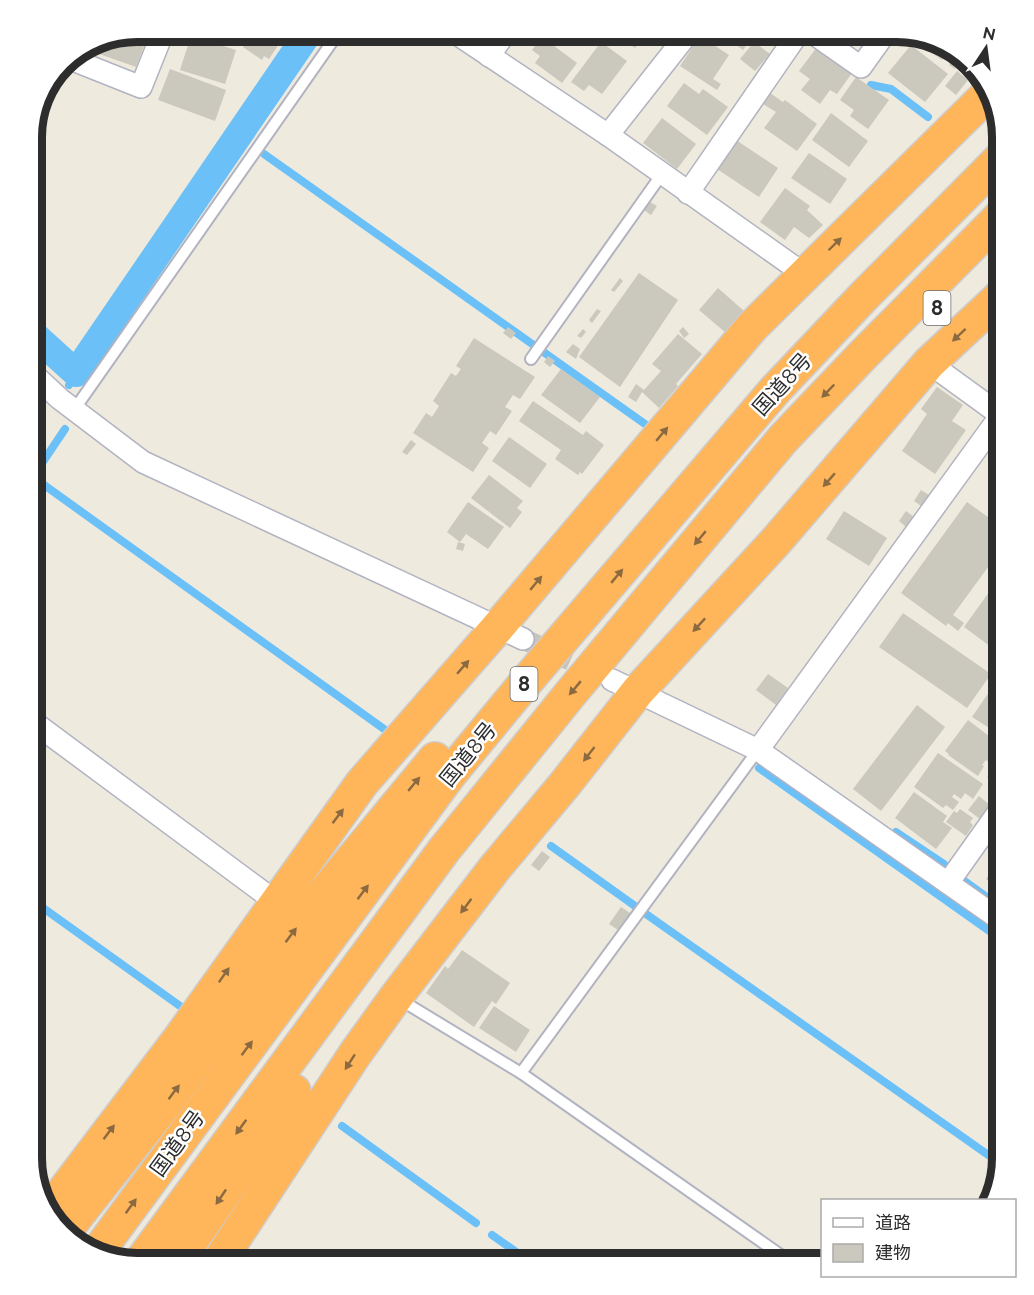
<svg xmlns="http://www.w3.org/2000/svg" width="1034" height="1295" font-family="Raleway,'Noto Sans JP',sans-serif">
  <style>
    .lines { fill: none; stroke-linecap: round; stroke-linejoin: round }
    .stream { stroke: #6bc1f7; stroke-width: 8 }
    .canal { stroke: #6bc1f7; stroke-width: 28 }
    .building { fill: #cbc8bd }
    .street-tunnel { stroke: #c8c4bb; stroke-width: 21; stroke-dasharray: 21 10; stroke-linecap: butt }
    .lane-casing { stroke: #b2b3c1; stroke-width: 14 }
    .street-casing { stroke: #b2b3c1; stroke-width: 24 }
    .highway-casing { stroke: #cdcdcd; stroke-width: 36 }
    .lane { stroke: #fff; stroke-width: 10 }
    .street { stroke: #fff; stroke-width: 21 }
    .highway { stroke: #ffb559; stroke-width: 33 }
    .oneway { fill: #8c6a41 }
    .labels { text-anchor: middle; dominant-baseline: central; stroke-width: 5; stroke-linejoin: round; paint-order: stroke }
    .shield { fill: #fff; stroke: #6c6c6c; stroke-width: 1.5 }
    .shield-label { font-size: 20px; font-weight: bold; fill: #2d2d2d }
    .street-label { font-size: 21px; fill: #2d2d2d; stroke: #fff }
    .rim { fill: none; stroke: #2d2d2d; stroke-width: 8 }
  </style>
  <rect width="100%" height="100%" fill="#efeade"/>
  <g class="lines">
    <g class="stream">
      <path d="M871,85L891,89L928,117"/>
      <path d="M237,136L244,141"/>
      <path d="M264,154L645,424"/>
      <path d="M69,385L76,373"/>
      <path d="M33,477L384,729"/>
      <path d="M32,478L65,429"/>
      <path d="M759,768L1002,940"/>
      <path d="M896,832L944,864"/>
      <path d="M551,846L635,906"/>
      <path d="M963,880L1002,908"/>
      <path d="M32,900L180,1006"/>
      <path d="M646,914L1001,1164"/>
      <path d="M342,1126L476,1223"/>
      <path d="M492,1235L532,1263"/>
    </g>
    <path class="canal" d="M32,333L76,373L309,32"/>
  </g>
  <g class="building">
    <path d="M137,32L149,33L136,67L88,50Z"/>
    <path d="M205,32H226L224,39Z"/>
    <path d="M250,32H287L269,59L264,56L262,60L243,47Z"/>
    <path d="M554,32H585L575,46Z"/>
    <path d="M613,32H656L651,39L645,34L635,48Z"/>
    <path d="M718,32H756L743,50Z"/>
    <path d="M911,34L949,45L952,47L942,60L910,37Z"/>
    <path d="M191,36L236,50L225,84L180,70Z"/>
    <path d="M700,36L729,55L713,79L721,84L717,90L680,66Z"/>
    <path d="M542,37L577,63L562,83L535,63L540,56L532,50Z"/>
    <path d="M601,42L627,61L602,94L589,85L584,91L571,82Z"/>
    <path d="M754,42L770,54L755,71L740,59Z"/>
    <path d="M911,45L948,74L925,102L888,73Z"/>
    <path d="M817,47L852,73L837,94L830,90L820,104L801,90L810,79L799,71Z"/>
    <path d="M955,58L960,62L955,69L949,65Z"/>
    <path d="M170,69L226,90L215,121L158,100Z"/>
    <path d="M957,71L968,80L956,95L945,86Z"/>
    <path d="M856,77L889,100L868,129L850,116L854,110L840,100Z"/>
    <path d="M684,83L699,94L703,89L728,107L707,135L667,106Z"/>
    <path d="M770,93L783,102L785,100L817,124L797,151L764,128L776,112L763,104Z"/>
    <path d="M831,113L868,141L849,167L812,140Z"/>
    <path d="M662,118L696,144L677,169L643,143Z"/>
    <path d="M736,140L778,168L759,197L717,169Z"/>
    <path d="M809,153L847,179L830,204L791,178Z"/>
    <path d="M785,188L810,206L807,210L823,225L809,238L794,227L785,240L760,222Z"/>
    <path d="M650,202L657,206L651,215L644,210Z"/>
    <path d="M639,273L678,300L620,387L579,357Z"/>
    <path d="M620,278L623,281L614,292L611,290Z"/>
    <path d="M718,288L744,311L726,333L699,310Z"/>
    <path d="M597,309L601,311L592,323L589,320Z"/>
    <path d="M508,327L516,333L511,339L503,333Z"/>
    <path d="M683,327L689,334L684,338L679,331Z"/>
    <path d="M583,329L586,332L581,338L577,336Z"/>
    <path d="M678,334L702,354L676,384L678,386L659,408L642,392L636,402L628,397L636,384L644,390L661,371L652,364Z"/>
    <path d="M474,338L535,377L520,399L513,395L505,407L512,411L496,435L490,431L482,443L489,448L473,472L413,433L426,413L432,417L439,406L433,401L451,373L456,376L461,369L456,366Z"/>
    <path d="M573,344L580,349L576,359L566,352Z"/>
    <path d="M548,356L555,361L550,367L544,362Z"/>
    <path d="M561,369L600,397L580,423L541,395Z"/>
    <path d="M937,387L963,405L952,421L966,430L935,474L902,451L927,414L921,409Z"/>
    <path d="M533,401L583,435L586,431L604,445L582,474L580,472L578,475L555,459L561,450L519,421Z"/>
    <path d="M509,437L547,464L530,488L492,461Z"/>
    <path d="M411,440L416,444L407,455L402,452Z"/>
    <path d="M489,475L523,501L517,508L522,512L510,528L471,498Z"/>
    <path d="M921,490L929,495L921,506L914,501Z"/>
    <path d="M468,502L504,527L488,549L466,534L460,542L447,532Z"/>
    <path d="M967,502L1002,527V548L953,615L964,623L958,631L948,623L946,626L901,593Z"/>
    <path d="M844,511L887,538L869,566L826,539Z"/>
    <path d="M906,511L914,517L906,527L899,521Z"/>
    <path d="M458,542L465,544L463,551L456,549Z"/>
    <path d="M1002,574V655L964,627Z"/>
    <path d="M903,613L991,674L967,708L879,647Z"/>
    <path d="M768,674L788,688L776,705L756,690Z"/>
    <path d="M996,682L1002,687V730L997,726L994,731L972,717Z"/>
    <path d="M917,705L945,727L881,811L853,789Z"/>
    <path d="M968,720L1002,746L990,763L986,760L982,765L984,766L978,776L948,755L949,754L945,751Z"/>
    <path d="M938,753L983,784L973,799L965,793L961,799L954,794L952,797L959,802L953,810L946,805L943,808L914,787Z"/>
    <path d="M1000,760L1002,762V789L987,777Z"/>
    <path d="M914,792L947,816L943,822L952,828L936,849L895,818Z"/>
    <path d="M979,796L991,806L980,819L968,810Z"/>
    <path d="M960,809L973,818L970,822L973,825L966,836L946,822L954,811L957,813Z"/>
    <path d="M542,851L550,857L539,871L531,865Z"/>
    <path d="M1002,858V892L986,879Z"/>
    <path d="M621,907L630,913L618,930L609,924Z"/>
    <path d="M462,950L510,983L496,1004L492,1001L474,1027L426,993L445,966L448,969Z"/>
    <path d="M494,1006L530,1030L516,1052L479,1028Z"/>
  </g>
  <g class="lines">
    <path class="street-tunnel" d="M523,639L601,674"/>
    <defs>
      <g id="lane">
        <path d="M531,359L662,174"/>
        <path d="M74,410L339,32"/>
        <path d="M399,999L521,1073L792,1263"/>
        <path d="M521,1073L758,750"/>
        <path d="M231,1248L253,1263"/>
      </g>
      <g id="street">
        <path d="M454,32L608,135L804,274"/>
        <path d="M811,32L861,67L886,32"/>
        <path d="M489,56L506,32"/>
        <path d="M68,58L141,87L163,32"/>
        <path d="M608,135L689,32"/>
        <path d="M688,193L799,32"/>
        <path d="M929,363L1002,416"/>
        <path d="M32,373L60,399L143,462L523,639"/>
        <path d="M612,680L758,750L1002,921"/>
        <path d="M32,721L276,902"/>
        <path d="M758,750L1001,415"/>
        <path d="M948,883L1002,807"/>
      </g>
      <g id="highway">
        <path d="M48,1212L180,1038L362,783L498,627L752,327L989,93"/>
        <path d="M65,1231L163,1107L311,909L435,759"/>
        <path d="M97,1253L450,774L525,683L775,390L864,296L1002,157"/>
        <path d="M140,1263L444,850L571,693L783,439L863,355L1002,215"/>
        <path d="M176,1263L294,1091"/>
        <path d="M218,1263L355,1054L396,997L494,869L565,784L638,691L777,540L929,363L1002,295"/>
      </g>
    </defs>
    <use href="#lane" class="lane-casing"/>
    <use href="#street" class="street-casing"/>
    <use href="#highway" class="highway-casing"/>
    <use href="#lane" class="lane"/>
    <use href="#street" class="street"/>
    <use href="#highway" class="highway"/>
  </g>
  <defs><path id="oneway-solid" d="M-6-.8H1V-3.2L6.5 0L1 3.2V.8H-6Z" transform="scale(1.5)"/></defs>
  <g class="oneway">
    <use href="#oneway-solid" transform="translate(835 244) rotate(-44)"/>
    <use href="#oneway-solid" transform="translate(959 335) rotate(137)"/>
    <use href="#oneway-solid" transform="translate(828 391) rotate(134)"/>
    <use href="#oneway-solid" transform="translate(662 434) rotate(-50)"/>
    <use href="#oneway-solid" transform="translate(829 480) rotate(131)"/>
    <use href="#oneway-solid" transform="translate(700 538) rotate(130)"/>
    <use href="#oneway-solid" transform="translate(617 576) rotate(-50)"/>
    <use href="#oneway-solid" transform="translate(536 583) rotate(-50)"/>
    <use href="#oneway-solid" transform="translate(699 625) rotate(133)"/>
    <use href="#oneway-solid" transform="translate(463 667) rotate(-49)"/>
    <use href="#oneway-solid" transform="translate(575 688) rotate(130)"/>
    <use href="#oneway-solid" transform="translate(589 754) rotate(128)"/>
    <use href="#oneway-solid" transform="translate(414 784) rotate(-50)"/>
    <use href="#oneway-solid" transform="translate(338 816) rotate(-53)"/>
    <use href="#oneway-solid" transform="translate(363 892) rotate(-53)"/>
    <use href="#oneway-solid" transform="translate(466 906) rotate(127)"/>
    <use href="#oneway-solid" transform="translate(291 935) rotate(-53)"/>
    <use href="#oneway-solid" transform="translate(224 975) rotate(-55)"/>
    <use href="#oneway-solid" transform="translate(247 1048) rotate(-53)"/>
    <use href="#oneway-solid" transform="translate(350 1062) rotate(123)"/>
    <use href="#oneway-solid" transform="translate(174 1092) rotate(-53)"/>
    <use href="#oneway-solid" transform="translate(241 1127) rotate(126)"/>
    <use href="#oneway-solid" transform="translate(109 1132) rotate(-53)"/>
    <use href="#oneway-solid" transform="translate(221 1197) rotate(124)"/>
    <use href="#oneway-solid" transform="translate(131 1206) rotate(-54)"/>
  </g>
  <g class="labels">
    <g class="shield">
      <rect x="923.5" y="291" width="27" height="34" rx="4.5"/>
      <rect x="510.5" y="667" width="27" height="34" rx="4.5"/>
    </g>
    <g class="shield-label">
      <text x="937" y="308">8</text>
      <text x="524" y="684">8</text>
    </g>
    <g class="street-label">
      <text transform="translate(782 384) rotate(-48)">国道8号</text>
      <text transform="translate(468 754) rotate(-51)">国道8号</text>
      <text transform="translate(177 1143) rotate(-54)">国道8号</text>
    </g>
  </g>
  <path d="M0 0H1034V1295H0ZM137 42H897A95 95 0 0 1 992 137V1158A95 95 0 0 1 897 1253H137A95 95 0 0 1 42 1158V137A95 95 0 0 1 137 42Z" fill="#fff" fill-rule="evenodd"/>
  <path class="rim" d="M137 42H897A95 95 0 0 1 992 137V1158A95 95 0 0 1 897 1253H137A95 95 0 0 1 42 1158V137A95 95 0 0 1 137 42Z"/>
  <rect x="821" y="1199" width="195" height="78" fill="#ffffff" stroke="#ababab" stroke-width="1.5"/>
  <rect x="833" y="1218" width="30" height="9" fill="#ffffff" stroke="#ababab" stroke-width="1.5"/>
  <text x="875" y="1229" font-size="18" fill="#2d2d2d">道路</text>
  <rect x="833" y="1244" width="30" height="18" fill="#cbc8bd" stroke="#ababab" stroke-width="1.5"/>
  <text x="875" y="1259" font-size="18" fill="#2d2d2d">建物</text>
  <g transform="translate(986 48) rotate(13)" stroke="#ffffff" stroke-width="4.5" paint-order="stroke">
  <path d="M0-4.5L10 22L0 15L-10 22Z" fill="#2d2d2d"/>
  <text y="-9" font-size="16" font-weight="bold" text-anchor="middle" fill="#2d2d2d">N</text>
  </g>
</svg>
